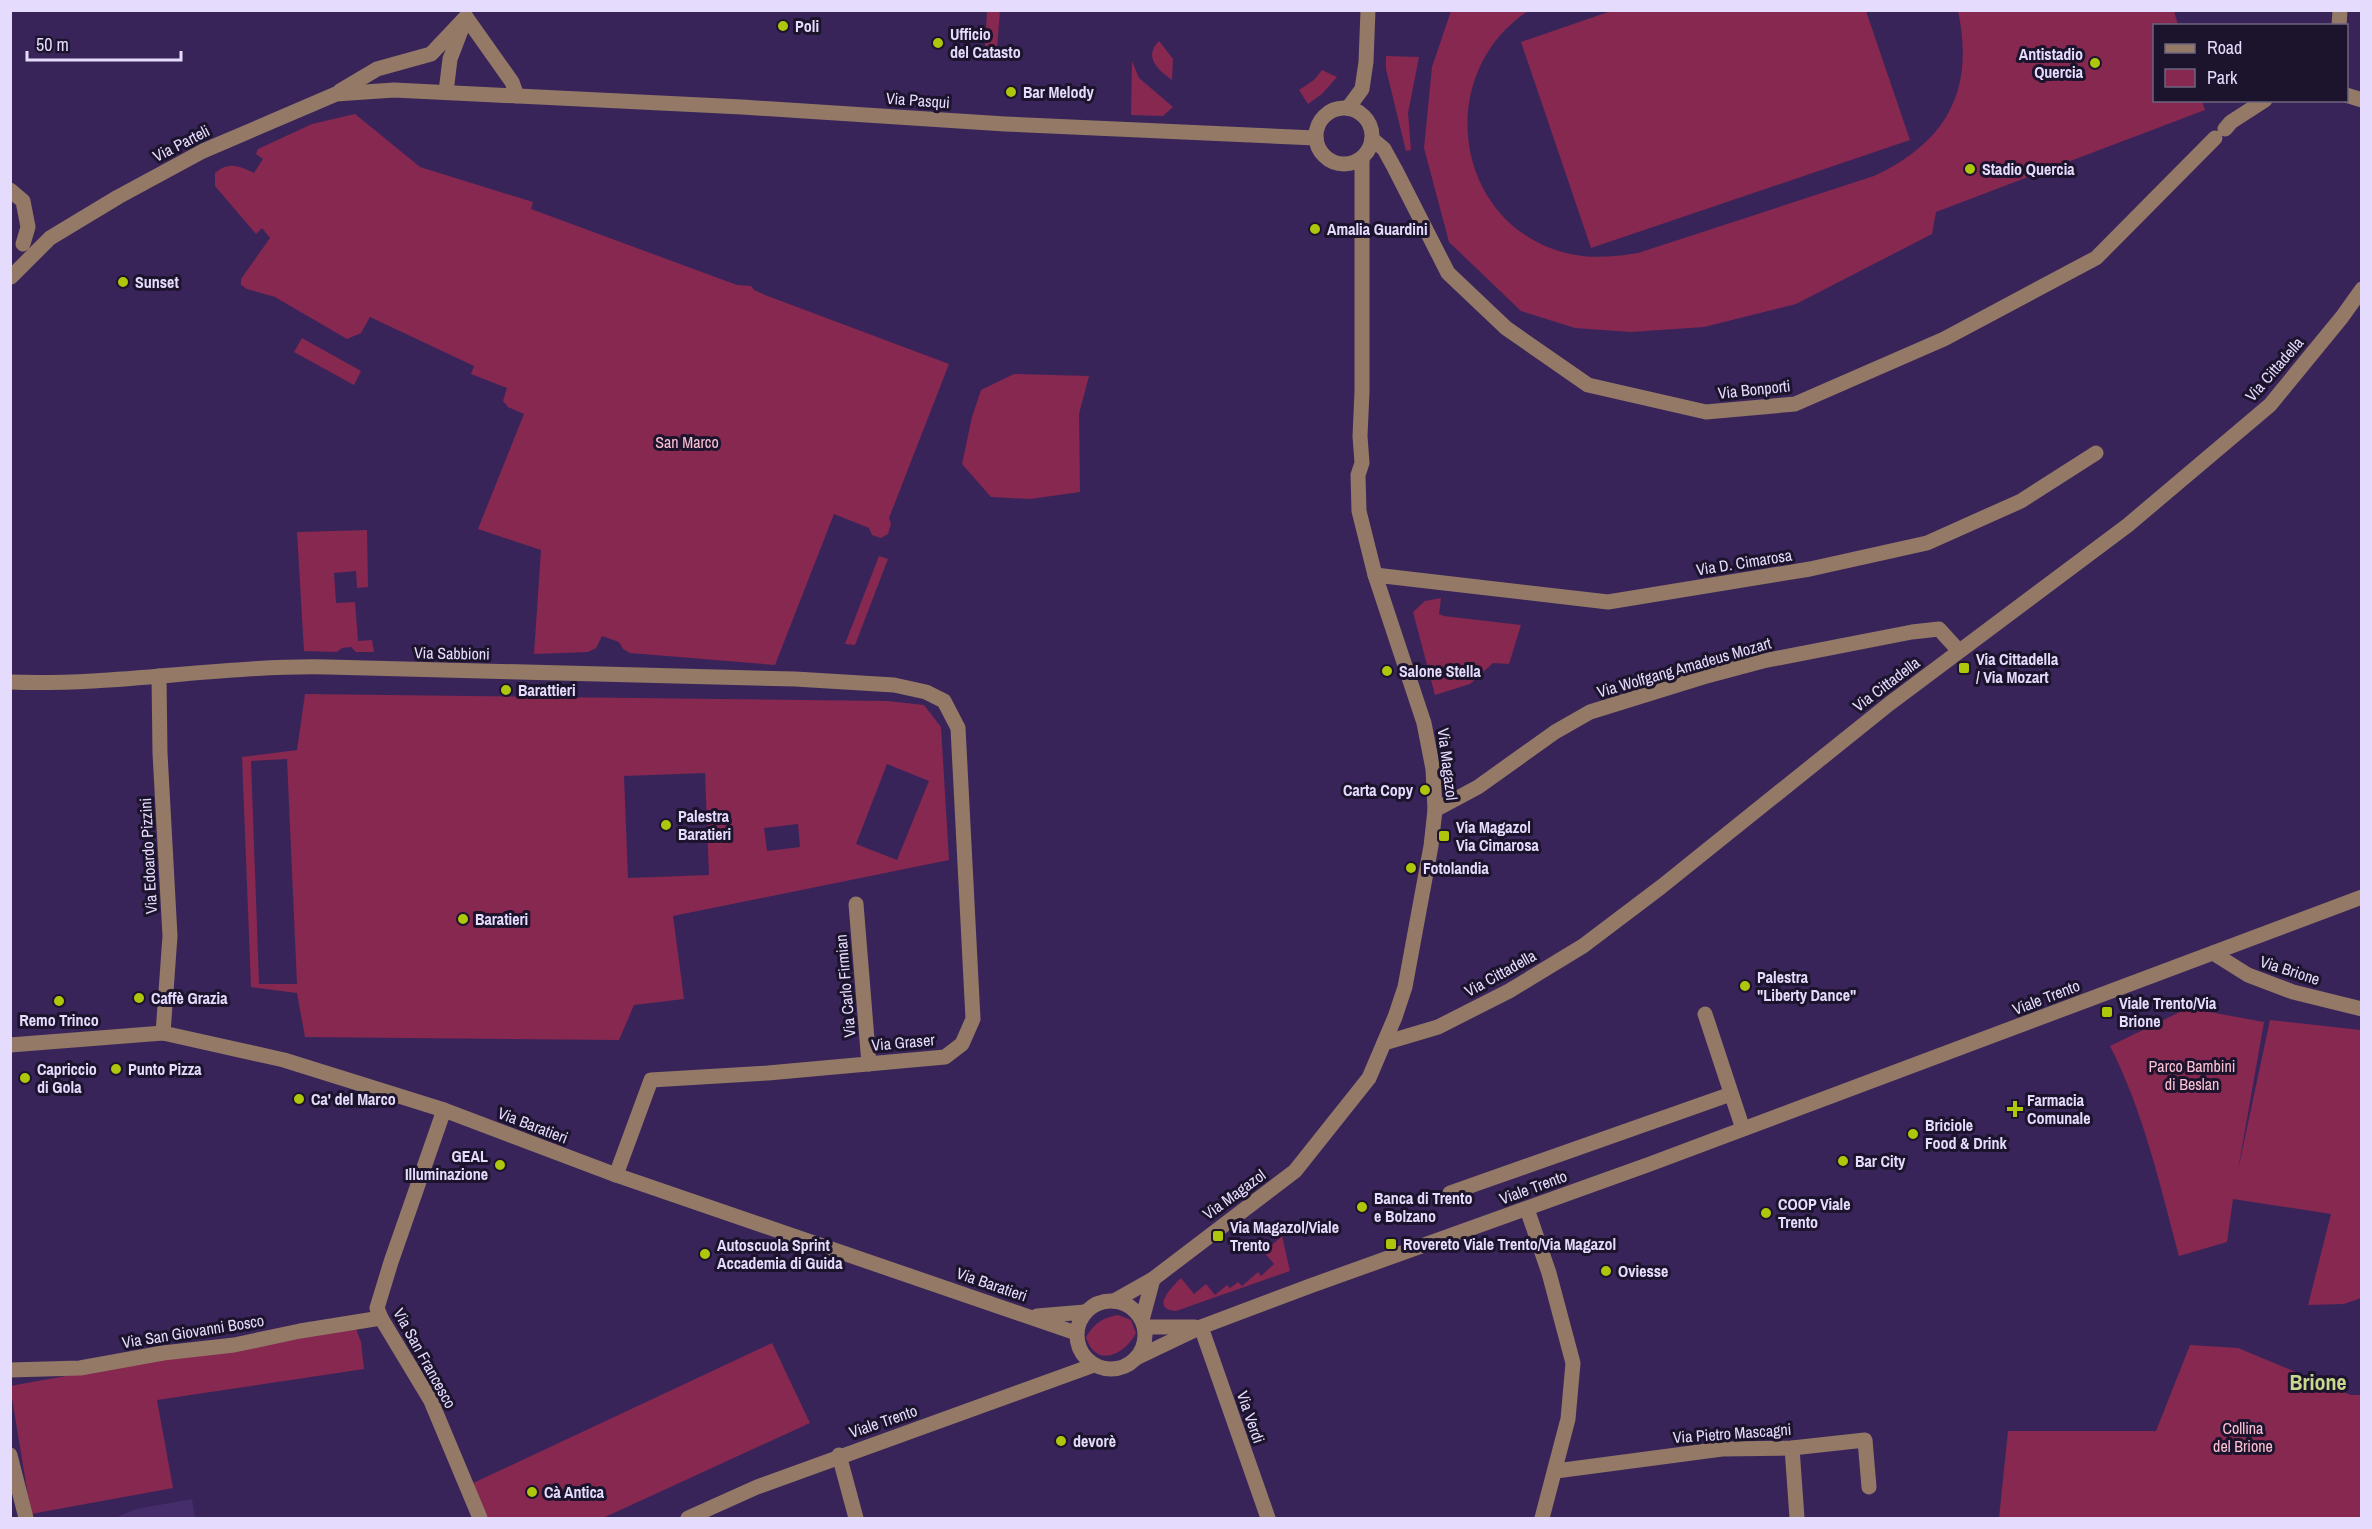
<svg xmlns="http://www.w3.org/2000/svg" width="2372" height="1529" font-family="'Archivo Narrow',sans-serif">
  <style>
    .built { fill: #442d6a }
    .green { fill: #862850; fill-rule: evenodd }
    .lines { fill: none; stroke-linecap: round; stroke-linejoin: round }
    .minor { stroke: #937966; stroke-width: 15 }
    .poi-dot { fill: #aec60c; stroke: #1c142c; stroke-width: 2 }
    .labels { text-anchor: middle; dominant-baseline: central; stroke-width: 6; stroke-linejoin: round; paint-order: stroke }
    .poi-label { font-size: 16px; font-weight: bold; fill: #e5dbfd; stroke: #1c142c; text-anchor: start }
    .street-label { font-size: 16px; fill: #e5dbfd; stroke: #1c142c }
    .park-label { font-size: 16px; fill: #fcc0d3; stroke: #1c142c }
    .district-label { font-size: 22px; font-weight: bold; fill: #c8d88c; stroke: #1c142c }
  </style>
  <rect width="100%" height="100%" fill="#39245a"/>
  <path class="built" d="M192,1499L195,1518H115L136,1509Z"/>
  <g class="green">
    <path d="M1614,10L1866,11L1910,140L1591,248L1521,42Z"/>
    <path d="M987,11H1000L997,49L985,48Z"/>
    <path d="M1451,11H1528C1433,74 1453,224 1566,253C1590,259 1613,257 1638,253L1874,176C1947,142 1975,90 1958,11H2174L2178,25L2154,26V100L2202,101L2205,110L1936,212L1932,234L1796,304L1704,327L1631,332L1575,328L1521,311L1449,242L1424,148L1432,67Z"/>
    <path d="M1159,41L1173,59L1172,80C1158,70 1143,57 1159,41Z"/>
    <path d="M1386,56L1419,57L1408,113L1411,150L1406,151L1386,69Z"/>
    <path d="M1132,61L1139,78L1173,107L1163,116L1131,115Z"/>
    <path d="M1322,70L1337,77L1322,94L1308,104L1299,90L1314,80Z"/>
    <path d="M355,114L420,167L533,202L531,209L737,285L751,286L754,290L765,295L949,364L889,518L891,524L888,534L881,538L872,535L869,528L834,514L775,665L630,653L623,649L619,642L602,636L596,648L588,652L534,654L541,550L478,529L524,414L508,407L503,401L507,388L471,374L474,366L370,317L361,333L347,339L275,297L247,289L241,285V279L270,238L262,228L256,234L215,186V173C228,161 240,166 254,173L263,159L256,154L258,149L312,124Z"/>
    <path d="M302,338L361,371L354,385L294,352Z"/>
    <path d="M1014,374L1089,376L1079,414L1080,492L1030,499L991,497L962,464L972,417L981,390Z"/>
    <path d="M367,530L368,587L357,588L356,571L334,573L336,603L355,602L358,641L372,640L374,652H356L351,647L342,648L337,652L304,651L297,532Z"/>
    <path d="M879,556L888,559L855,645L845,644Z"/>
    <path d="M1441,598L1439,614L1444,616L1521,625L1509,664L1493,663L1470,684L1435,695L1413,612L1425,601Z"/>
    <path d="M305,694L887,701L924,705L941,727L949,860L673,916L684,999L634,1005L619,1040L305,1037L297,993L251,987L242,757L297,750ZM287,759L297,984H259L251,761ZM887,764L929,781L897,860L856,844ZM705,773L709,875L628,878L624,776ZM798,824L800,847L767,851L764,828Z"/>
    <path d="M2188,1008L2264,1022L2238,1170L2270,1020L2361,1030V1298L2344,1304L2308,1305L2331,1214L2233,1199L2227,1242L2179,1256C2160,1185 2144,1113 2110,1046Z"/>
    <path d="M1282,1236L1290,1271L1176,1311C1149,1309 1173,1286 1181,1278L1194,1294L1206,1284L1215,1295L1227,1285L1230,1288L1238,1282L1242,1286L1258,1272L1261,1276L1274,1264L1264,1252Z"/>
    <path d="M1118,1315L1131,1320L1136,1333C1124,1356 1095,1368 1086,1337C1095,1323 1102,1318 1118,1315Z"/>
    <path d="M356,1329L361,1342L364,1369L157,1400L173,1488L31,1514L10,1386L194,1353Z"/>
    <path d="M772,1343L810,1423L603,1518H487L471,1484Z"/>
    <path d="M2190,1345L2238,1348L2351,1395H2361V1518H1999L2008,1431H2156Z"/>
  </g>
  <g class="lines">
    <g class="minor">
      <path d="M466,17L512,82L517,96"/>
      <path d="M2339,26L2340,10"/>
      <path d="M340,91L377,69L431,54L466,17"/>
      <path d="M446,92L450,59L463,25"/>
      <path d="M2346,95L2362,100"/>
      <path d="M1348,108L1362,89L1366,62L1368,10"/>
      <circle cx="1344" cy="136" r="28"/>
      <path d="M2225,129L2231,122L2265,100"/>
      <path d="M1372,139L1384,149L1395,169L1448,273L1506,328L1588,385L1706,412L1795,404L1944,339L2096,258L2215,138"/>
      <path d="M10,190L23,201L28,227L23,244"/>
      <path d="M11,277L50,238L118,197L203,151L336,94L394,90L742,107L1005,124L1316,138"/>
      <path d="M1375,575L1608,602L1810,569L1927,543L2021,501L2096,453"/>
      <path d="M159,676L160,753L170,936L163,1033"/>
      <path d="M10,682C117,686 221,665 328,667L795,679L894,685L926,692L944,701L958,728L973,1019L962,1044L945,1057L768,1073L651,1080L616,1175"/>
      <path d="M1435,810L1478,787L1555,732L1590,712L1703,677L1763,661L1912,632L1939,629L1959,651"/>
      <path d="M856,904L869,1064"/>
      <path d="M2213,953L2248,975L2293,992L2362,1009"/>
      <path d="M1705,1014L1743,1129"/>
      <path d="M1384,1043L1438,1027L1509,991L1583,946L1661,887L1889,704L2128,525L2270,405L2342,317L2362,289"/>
      <path d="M10,1045L163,1033L284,1060L444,1110L616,1175L1076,1333"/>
      <path d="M444,1110L391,1262L377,1308L381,1318L431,1401L480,1518"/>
      <path d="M1450,1193L1731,1094"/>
      <path d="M1527,1209L1549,1273L1573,1363L1568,1419L1542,1518"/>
      <circle cx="1111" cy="1335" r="34"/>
      <path d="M1114,1301L1153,1279L1295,1171L1369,1078L1395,1017L1405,987L1431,846L1435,810L1433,769L1424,723L1375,575L1359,511L1358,475L1362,463L1360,436L1362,392V158"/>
      <path d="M1037,1316L1085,1312"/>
      <path d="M1142,1320L1153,1279"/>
      <path d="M1145,1327H1195"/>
      <path d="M1201,1327L1268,1518"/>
      <path d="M1136,1358L1201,1327L1310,1286L1650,1164L2362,897"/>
      <path d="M10,1370L80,1368L163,1353L234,1345L300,1331L381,1318"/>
      <path d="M1792,1448L1797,1518"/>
      <path d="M10,1455L26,1518"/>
      <path d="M839,1455L856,1518"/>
      <path d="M1556,1471L1722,1449L1792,1448L1865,1440L1869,1487"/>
      <path d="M688,1518L757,1487L1094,1365"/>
    </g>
  </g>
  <g class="poi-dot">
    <circle cx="783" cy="26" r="6"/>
    <circle cx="938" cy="43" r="6"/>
    <circle cx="2095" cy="63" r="6"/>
    <circle cx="1011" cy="92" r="6"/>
    <circle cx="1970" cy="169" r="6"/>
    <circle cx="1315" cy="229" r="6"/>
    <circle cx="123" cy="282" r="6"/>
    <rect x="1958" y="662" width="12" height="12" rx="3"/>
    <circle cx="1387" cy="671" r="6"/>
    <circle cx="506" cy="690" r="6"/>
    <circle cx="1425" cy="790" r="6"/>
    <circle cx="666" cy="825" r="6"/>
    <rect x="1438" y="830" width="12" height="12" rx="3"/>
    <circle cx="1411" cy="868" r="6"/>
    <circle cx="463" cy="919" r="6"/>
    <circle cx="1745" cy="986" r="6"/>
    <circle cx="139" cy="998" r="6"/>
    <circle cx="59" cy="1001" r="6"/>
    <rect x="2101" y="1006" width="12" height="12" rx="3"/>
    <circle cx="116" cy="1069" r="6"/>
    <circle cx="25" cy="1078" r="6"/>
    <circle cx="299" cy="1099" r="6"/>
    <path d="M2012 1100h6v6h6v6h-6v6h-6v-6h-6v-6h6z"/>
    <circle cx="1913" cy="1134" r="6"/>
    <circle cx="1843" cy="1161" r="6"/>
    <circle cx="500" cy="1165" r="6"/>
    <circle cx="1362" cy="1207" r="6"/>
    <circle cx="1766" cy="1213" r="6"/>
    <rect x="1212" y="1230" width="12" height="12" rx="3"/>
    <rect x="1385" y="1238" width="12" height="12" rx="3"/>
    <circle cx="705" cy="1254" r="6"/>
    <circle cx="1606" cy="1271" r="6"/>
    <circle cx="1061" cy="1441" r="6"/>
    <circle cx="532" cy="1492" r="6"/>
  </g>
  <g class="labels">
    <g class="poi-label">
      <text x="795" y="26">Poli</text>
      <text x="950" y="34">Ufficio<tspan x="950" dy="18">del Catasto</tspan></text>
      <text x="2083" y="54" text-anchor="end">Antistadio<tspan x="2083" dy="18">Quercia</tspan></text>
      <text x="1023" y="92">Bar Melody</text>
      <text x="1982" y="169">Stadio Quercia</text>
      <text x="1327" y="229">Amalia Guardini</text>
      <text x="135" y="282">Sunset</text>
      <text x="1976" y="659">Via Cittadella<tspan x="1976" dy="18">/ Via Mozart</tspan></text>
      <text x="1399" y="671">Salone Stella</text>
      <text x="518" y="690">Barattieri</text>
      <text x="1413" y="790" text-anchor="end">Carta Copy</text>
      <text x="678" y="816">Palestra<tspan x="678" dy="18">Baratieri</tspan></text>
      <text x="1456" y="827">Via Magazol<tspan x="1456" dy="18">Via Cimarosa</tspan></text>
      <text x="1423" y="868">Fotolandia</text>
      <text x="475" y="919">Baratieri</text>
      <text x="1757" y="977">Palestra<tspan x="1757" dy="18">"Liberty Dance"</tspan></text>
      <text x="151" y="998">Caffè Grazia</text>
      <text x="2119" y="1003">Viale Trento/Via<tspan x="2119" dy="18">Brione</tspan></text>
      <text x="59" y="1020" text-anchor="middle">Remo Trinco</text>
      <text x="37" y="1069">Capriccio<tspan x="37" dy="18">di Gola</tspan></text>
      <text x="128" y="1069">Punto Pizza</text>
      <text x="311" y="1099">Ca' del Marco</text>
      <text x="2027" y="1100">Farmacia<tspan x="2027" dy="18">Comunale</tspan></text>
      <text x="1925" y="1125">Briciole<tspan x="1925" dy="18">Food &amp; Drink</tspan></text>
      <text x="488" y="1156" text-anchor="end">GEAL<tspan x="488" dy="18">Illuminazione</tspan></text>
      <text x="1855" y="1161">Bar City</text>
      <text x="1374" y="1198">Banca di Trento<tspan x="1374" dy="18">e Bolzano</tspan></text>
      <text x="1778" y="1204">COOP Viale<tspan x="1778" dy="18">Trento</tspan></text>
      <text x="1230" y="1227">Via Magazol/Viale<tspan x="1230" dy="18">Trento</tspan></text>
      <text x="1403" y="1244">Rovereto Viale Trento/Via Magazol</text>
      <text x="717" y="1245">Autoscuola Sprint<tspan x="717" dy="18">Accademia di Guida</tspan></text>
      <text x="1618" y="1271">Oviesse</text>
      <text x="1073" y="1441">devorè</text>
      <text x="544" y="1492">Cà Antica</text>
    </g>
    <g class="street-label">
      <text transform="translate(918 100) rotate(4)">Via Pasqui</text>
      <text transform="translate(181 143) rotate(-27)">Via Parteli</text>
      <text transform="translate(2274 369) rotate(-49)">Via Cittadella</text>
      <text transform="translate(1754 389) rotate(-6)">Via Bonporti</text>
      <text transform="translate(1744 562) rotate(-9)">Via D. Cimarosa</text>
      <text transform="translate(452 653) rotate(1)">Via Sabbioni</text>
      <text transform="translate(1684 667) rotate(-16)">Via Wolfgang Amadeus Mozart</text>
      <text transform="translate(1886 684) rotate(-37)">Via Cittadella</text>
      <text transform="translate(1448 764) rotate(83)">Via Magazol</text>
      <text transform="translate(148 856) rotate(-93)">Via Edoardo Pizzini</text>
      <text transform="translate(2290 970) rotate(18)">Via Brione</text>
      <text transform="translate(1500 973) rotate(-29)">Via Cittadella</text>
      <text transform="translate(845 986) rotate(-95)">Via Carlo Firmian</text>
      <text transform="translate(2046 997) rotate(-21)">Viale Trento</text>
      <text transform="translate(903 1042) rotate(-5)">Via Graser</text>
      <text transform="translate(533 1125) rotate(21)">Via Baratieri</text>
      <text transform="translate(1533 1187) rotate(-20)">Viale Trento</text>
      <text transform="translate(1234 1194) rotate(-36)">Via Magazol</text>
      <text transform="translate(992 1284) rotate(19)">Via Baratieri</text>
      <text transform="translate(193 1331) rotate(-9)">Via San Giovanni Bosco</text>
      <text transform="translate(425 1358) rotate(61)">Via San Francesco</text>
      <text transform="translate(1251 1417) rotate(71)">Via Verdi</text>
      <text transform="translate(883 1421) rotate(-19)">Viale Trento</text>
      <text transform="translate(1732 1433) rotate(-4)">Via Pietro Mascagni</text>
    </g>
    <g class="park-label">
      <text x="687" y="442">San Marco</text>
      <text x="2192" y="1066">Parco Bambini<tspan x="2192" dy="18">di Beslan</tspan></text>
      <text x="2243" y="1428">Collina<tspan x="2243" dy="18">del Brione</tspan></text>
    </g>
    <g class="district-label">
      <text x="2318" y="1382">Brione</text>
    </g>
  </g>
  <rect width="2372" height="1529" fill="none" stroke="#e5dbfd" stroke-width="24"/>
  <rect x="2153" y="24" width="195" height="78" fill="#1c142c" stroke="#6c6480" stroke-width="1.5"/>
  <rect x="2165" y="44" width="30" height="9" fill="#937966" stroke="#6c6480" stroke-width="1.5"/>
  <text x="2207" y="54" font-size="18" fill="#e5dbfd">Road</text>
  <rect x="2165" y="69" width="30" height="18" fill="#862850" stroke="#6c6480" stroke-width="1.5"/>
  <text x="2207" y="84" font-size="18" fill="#e5dbfd">Park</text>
  <path d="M27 51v9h154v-9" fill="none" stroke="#e5dbfd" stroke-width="3"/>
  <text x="36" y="51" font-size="18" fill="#e5dbfd" stroke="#1c142c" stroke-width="4.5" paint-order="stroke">50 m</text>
</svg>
